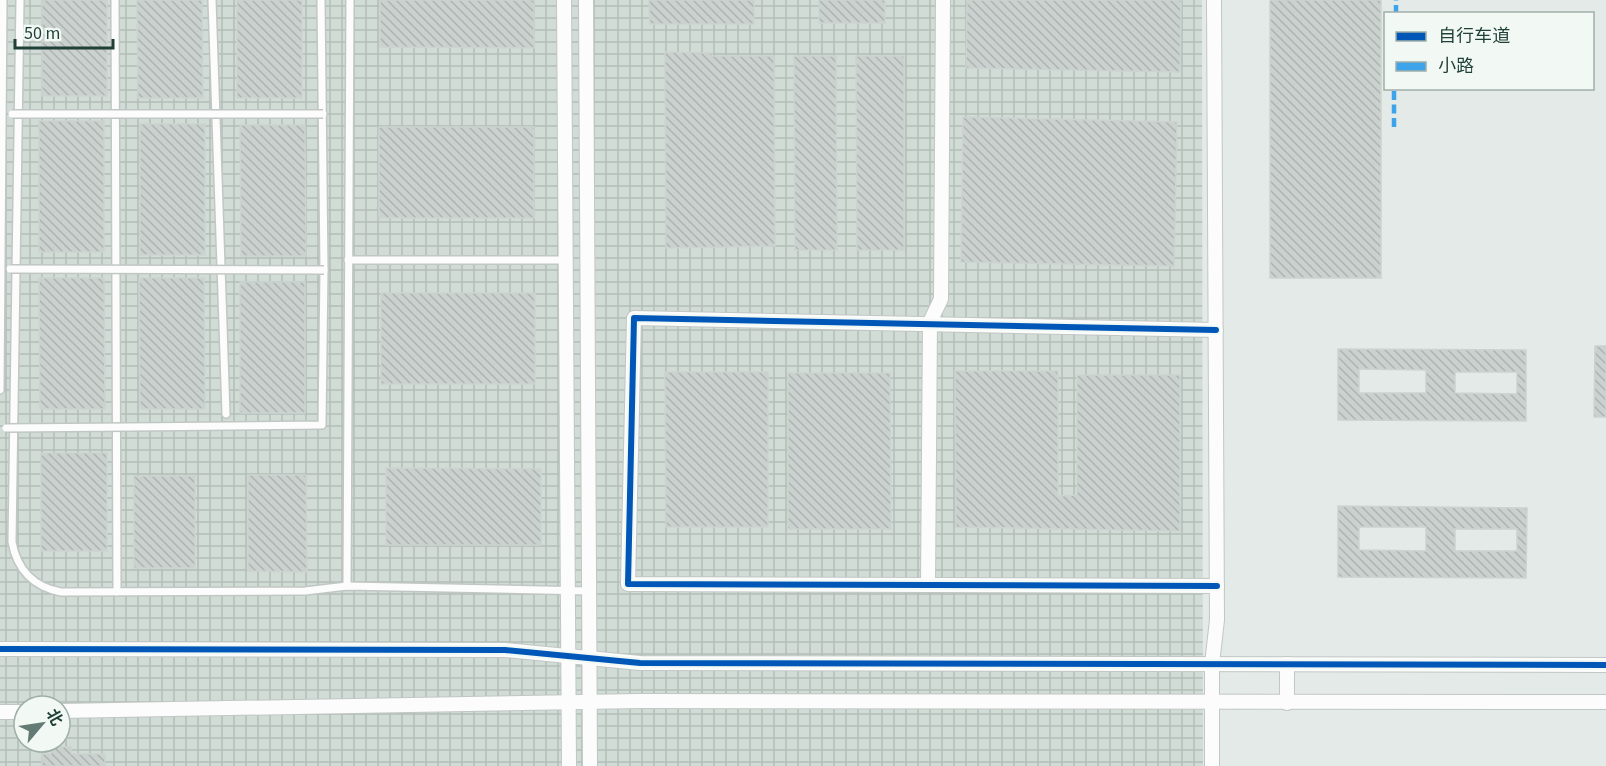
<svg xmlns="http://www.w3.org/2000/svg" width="1606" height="766" font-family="'Source Sans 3','Noto Sans SC',sans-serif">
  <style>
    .industrial { fill: url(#industrial-grid); fill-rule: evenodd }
    .building { fill: url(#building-back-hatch); stroke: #ccd3d0; stroke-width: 1.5; fill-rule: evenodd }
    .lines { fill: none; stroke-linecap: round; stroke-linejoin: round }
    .lane-casing { stroke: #c1c7c4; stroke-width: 10 }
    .street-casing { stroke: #c1c7c4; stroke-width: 16 }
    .lane { stroke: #fbfcfb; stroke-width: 7 }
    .street { stroke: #fbfcfb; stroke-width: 14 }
    .lane-bridge-casing { stroke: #c1c7c4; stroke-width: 10; stroke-linecap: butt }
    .lane-bridge { stroke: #fbfcfb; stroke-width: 7 }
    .quiet { stroke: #3da4ec; stroke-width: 4.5; stroke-dasharray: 9 4.5; stroke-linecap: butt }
    .cycleway-casing { stroke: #f2f9f5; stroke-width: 10 }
    .cycleway { stroke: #0057b8; stroke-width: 6 }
  </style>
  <defs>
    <pattern id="industrial-grid" width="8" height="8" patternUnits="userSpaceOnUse" patternTransform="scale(1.5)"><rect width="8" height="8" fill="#d1dcd7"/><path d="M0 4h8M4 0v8" fill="none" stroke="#b3beb9"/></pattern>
    <pattern id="building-back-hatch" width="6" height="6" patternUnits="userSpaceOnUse" patternTransform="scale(1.5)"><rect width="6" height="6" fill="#cad1cf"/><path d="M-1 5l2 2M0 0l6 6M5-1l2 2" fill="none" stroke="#adb4b2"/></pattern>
  </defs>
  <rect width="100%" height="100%" fill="#e4eae7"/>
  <path class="industrial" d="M0,0H1202L1203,766H0ZM24,706H60V742H24Z"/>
  <g class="building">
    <rect x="42" y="0" width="65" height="96"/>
    <path d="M137,0H202L203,98H138Z"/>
    <rect x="237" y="0" width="65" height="98"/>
    <path d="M380,0H534V48L380,47Z"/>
    <path d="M649,0H754V24H650Z"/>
    <rect x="819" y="0" width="66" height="23"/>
    <path d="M967,0H1181L1180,72L966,68Z"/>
    <rect x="1270" y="0" width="111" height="278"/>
    <path d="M665,52L712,53V56H774L775,246L666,248Z"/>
    <path d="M794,56H836L837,250H795Z"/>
    <path d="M856,56H904V250H857Z"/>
    <path d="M963,117L1177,122L1174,266L961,262Z"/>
    <rect x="39" y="121" width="65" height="131"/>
    <rect x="140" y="124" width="65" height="131"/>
    <path d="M240,125H305L306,256H241Z"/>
    <rect x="379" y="127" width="155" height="91"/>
    <path d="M39,278H104L105,409H40Z"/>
    <path d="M139,278H204L205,409H140Z"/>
    <rect x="240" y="282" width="65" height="131"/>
    <rect x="381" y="293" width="154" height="91"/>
    <path d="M1595,346H1606V417H1594Z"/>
    <path d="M1338,349L1526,350V421L1338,420ZM1359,369L1426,370V393H1359ZM1455,372H1517V394L1455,393Z"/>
    <path d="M955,371H1058V496L1077,495V375H1180V531L956,527Z"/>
    <path d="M665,372H768V527H666Z"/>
    <path d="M788,373H890L891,529H788Z"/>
    <rect x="41" y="453" width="66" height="98"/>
    <path d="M386,468L541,469V545H386Z"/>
    <path d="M248,475H306L307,572L248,571Z"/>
    <rect x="134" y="476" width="61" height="92"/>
    <path d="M1338,506L1527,508L1526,578L1338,577ZM1359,527H1426V551L1359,550ZM1455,529H1517V551H1455Z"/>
    <path d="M51,747H71V754H105V766H42V754H51Z"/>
  </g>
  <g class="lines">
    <defs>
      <g id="lane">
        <path d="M20,0L12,542C17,570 34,587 61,592L305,591L347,586L589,591"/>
        <path d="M115,0L117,592"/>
        <path d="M212,0L226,414"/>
        <path d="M348,260H566"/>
        <path d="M0,390L3,0"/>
        <path d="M129,427L322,425L324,270L321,0"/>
        <path d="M347,586L350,0"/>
      </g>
      <g id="street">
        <path d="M564,0L569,766"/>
        <path d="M586,0L590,766"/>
        <path d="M1216,330L634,318L628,584L1217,586"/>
        <path d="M928,585L930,322L941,299L943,0"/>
        <path d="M0,649L505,650L640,663L1606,665"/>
        <path d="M1287,664V703"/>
        <path d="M60,711L640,701L1606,702"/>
        <path d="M0,712H24"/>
        <path d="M1212,766V664L1217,620L1214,0"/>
      </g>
    </defs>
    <use href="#lane" class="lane-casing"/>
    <use href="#street" class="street-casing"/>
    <use href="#lane" class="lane"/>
    <use href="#street" class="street"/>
    <defs>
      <g id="lane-bridge">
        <path d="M12,114H323"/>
        <path d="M10,269L324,270"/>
        <path d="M6,428L129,427"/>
      </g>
    </defs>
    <use href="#lane-bridge" class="lane-bridge-casing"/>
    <use href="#lane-bridge" class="lane-bridge"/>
    <g class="quiet">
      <path d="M1396,14V0"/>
      <path d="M1394,127V88"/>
    </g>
    <defs>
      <g id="cycleway">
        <path d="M1216,330L634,318L628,584L1217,586"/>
        <path d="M0,649L505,650L640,663L1606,665"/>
      </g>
    </defs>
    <use href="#cycleway" class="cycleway-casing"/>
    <use href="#cycleway" class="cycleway"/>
  </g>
  <rect x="1384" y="12" width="210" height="78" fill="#f2f9f5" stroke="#9eafa9" stroke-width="1.5"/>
  <rect x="1396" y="32" width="30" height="9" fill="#0057b8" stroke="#9eafa9" stroke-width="1.5"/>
  <text x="1438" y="42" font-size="18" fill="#1f3f37">自行车道</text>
  <rect x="1396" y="62" width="30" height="9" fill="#3da4ec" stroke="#9eafa9" stroke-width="1.5"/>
  <text x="1438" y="72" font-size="18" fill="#1f3f37">小路</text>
  <g transform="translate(42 724) rotate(61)"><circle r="28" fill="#f2f9f5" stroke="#9eafa9" stroke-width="1.5"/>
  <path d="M0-4.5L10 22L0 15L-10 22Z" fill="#647b75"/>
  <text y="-9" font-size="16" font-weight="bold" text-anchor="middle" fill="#1f3f37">北</text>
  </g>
  <path d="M15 39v9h98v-9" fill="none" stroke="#1f3f37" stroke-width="3"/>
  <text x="24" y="39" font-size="18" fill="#1f3f37" stroke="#f2f9f5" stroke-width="4.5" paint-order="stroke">50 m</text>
</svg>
